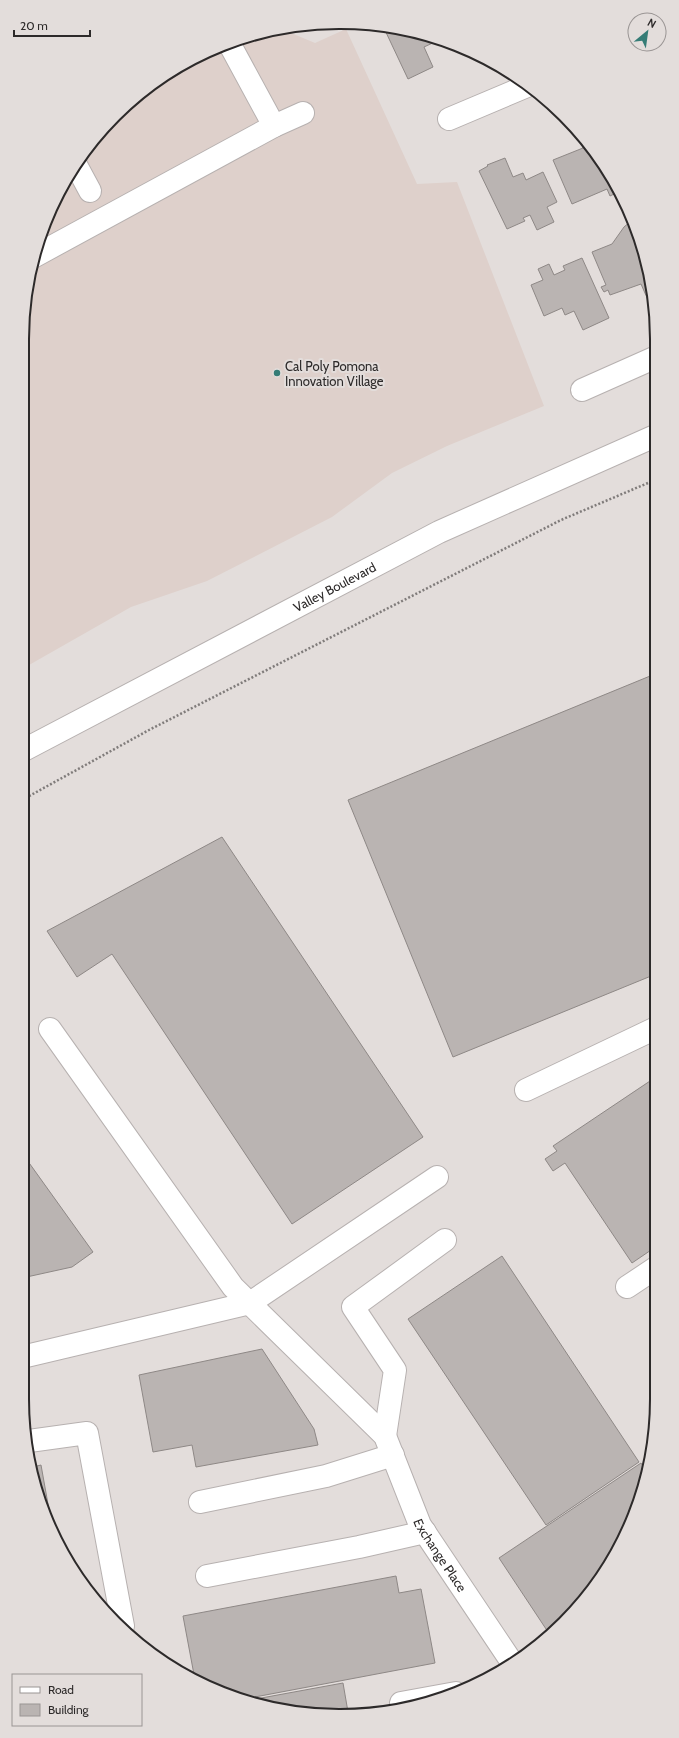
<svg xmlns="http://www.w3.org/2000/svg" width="679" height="1738" font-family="Cabin,sans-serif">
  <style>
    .built { fill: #ded0cb }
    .building { fill: #bab4b2; stroke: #8e8886 }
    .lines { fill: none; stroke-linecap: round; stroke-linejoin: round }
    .minor-casing { stroke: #b7b1b0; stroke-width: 24 }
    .major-casing { stroke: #b7b1b0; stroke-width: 24 }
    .path { stroke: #807c7b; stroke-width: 2.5; stroke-dasharray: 2 2; stroke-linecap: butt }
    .minor { stroke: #fff; stroke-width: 22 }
    .major { stroke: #fff; stroke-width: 22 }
    .poi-dot { fill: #357c76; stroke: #e3dddb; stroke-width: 1.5 }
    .labels { text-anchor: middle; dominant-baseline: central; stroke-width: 4; stroke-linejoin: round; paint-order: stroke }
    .poi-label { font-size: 13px; fill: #2d2a2a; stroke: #e3dddb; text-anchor: start }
    .street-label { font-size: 13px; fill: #2d2a2a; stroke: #e3dddb }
    .rim { fill: none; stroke: #2d2a2a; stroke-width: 2 }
  </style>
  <rect width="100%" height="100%" fill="#e3dddb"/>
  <path class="built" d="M288,27L291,33L315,43L346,29L417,184L457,182L544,406L447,446L392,473L332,517L207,581L131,607L22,669V339L33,257L55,199L88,146L130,101L181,64L238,39Z"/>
  <g class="building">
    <path d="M383,26L422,33L437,40V41L424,47L433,67L408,79Z"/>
    <path d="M580,133L624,199L627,209L625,210L618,192L610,196L607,189L572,204L553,160L583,148L578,134Z"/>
    <path d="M505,158L513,177L523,173L526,180L543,172L557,202L547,207L554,222L537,230L530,215L523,218L525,221L507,229L479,171L488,166L487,165Z"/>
    <path d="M631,221L654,298V299L653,297L648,300L641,284L610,295L608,290L604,292L601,287L606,285L592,252L612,244L624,227Z"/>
    <path d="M582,258L609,318L583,330L574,311L565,315L562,308L544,316L531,285L543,280L538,269L549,264L554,275L565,270L563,266Z"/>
    <path d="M655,674L656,974L453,1057L348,800Z"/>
    <path d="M222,837L423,1137L292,1224L112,954L77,977L47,931Z"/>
    <path d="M656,1077L657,1246L632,1263L565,1163L553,1171L545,1159L557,1151L553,1146Z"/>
    <path d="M22,1153L93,1252L72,1267L22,1278Z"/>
    <path d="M502,1256L639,1462L546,1525L408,1319Z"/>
    <path d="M262,1349L314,1429L318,1445L196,1467L192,1445L153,1452L139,1375Z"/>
    <path d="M641,1463L647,1473L646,1481L624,1539L592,1592L548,1632L499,1558Z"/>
    <path d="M41,1465L53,1532L39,1501L33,1467Z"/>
    <path d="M396,1576L399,1593L421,1589L435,1663L239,1700L195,1680L183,1616Z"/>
    <path d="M343,1683L348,1712L298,1713L245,1701Z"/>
  </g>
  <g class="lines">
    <defs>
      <g id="minor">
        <path d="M229,43L274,126"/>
        <path d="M449,119L527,86"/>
        <path d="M76,165L90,191"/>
        <path d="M33,257L274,126L303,113"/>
        <path d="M582,390L654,358"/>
        <path id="s1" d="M50,1029L233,1287L385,1436L420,1525L513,1664"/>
        <path d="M526,1090L656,1028"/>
        <path d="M627,1287L657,1267"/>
        <path d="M22,1357L250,1303L437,1177"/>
        <path d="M385,1436L395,1370L353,1307L445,1240"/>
        <path d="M29,1441L87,1433L123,1626"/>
        <path d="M200,1502L326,1476L393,1455"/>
        <path d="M207,1576L359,1547L425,1532"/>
        <path d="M403,1710L401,1703L456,1693"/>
      </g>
      <g id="major">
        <path id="s2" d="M22,751L439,532L655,436"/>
      </g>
    </defs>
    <use href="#minor" class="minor-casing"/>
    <use href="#major" class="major-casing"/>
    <path class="path" d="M22,800L149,730L561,520L655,480"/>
    <use href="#minor" class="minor"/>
    <use href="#major" class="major"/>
  </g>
  <circle class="poi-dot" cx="277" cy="373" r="4"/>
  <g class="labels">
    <g class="poi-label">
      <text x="285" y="366">Cal Poly Pomona<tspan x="285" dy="15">Innovation Village</tspan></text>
    </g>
    <g class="street-label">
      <text stroke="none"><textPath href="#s2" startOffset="353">Valley Boulevard</textPath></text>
      <text stroke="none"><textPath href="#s1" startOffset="661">Exchange Place</textPath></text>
    </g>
  </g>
  <path d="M0 0H679V1738H0ZM339 29H340A310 310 0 0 1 650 339V1399A310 310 0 0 1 340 1709H339A310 310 0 0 1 29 1399V339A310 310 0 0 1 339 29Z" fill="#e3dddb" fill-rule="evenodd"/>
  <path class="rim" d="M339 29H340A310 310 0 0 1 650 339V1399A310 310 0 0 1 340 1709H339A310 310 0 0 1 29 1399V339A310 310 0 0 1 339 29Z"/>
  <rect x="12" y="1674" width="130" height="52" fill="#e3dddb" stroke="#9a9594"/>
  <rect x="20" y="1687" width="20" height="6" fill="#ffffff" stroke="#9a9594"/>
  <text x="48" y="1694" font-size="12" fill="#2d2a2a">Road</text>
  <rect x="20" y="1704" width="20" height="12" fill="#bab4b2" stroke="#9a9594"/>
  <text x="48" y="1714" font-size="12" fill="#2d2a2a">Building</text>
  <g transform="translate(647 32) rotate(29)"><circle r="19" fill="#e3dddb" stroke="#9a9594"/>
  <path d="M0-3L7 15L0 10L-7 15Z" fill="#357c76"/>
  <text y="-6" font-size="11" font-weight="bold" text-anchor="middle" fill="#2d2a2a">N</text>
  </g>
  <path d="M14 30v6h76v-6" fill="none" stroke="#2d2a2a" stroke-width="2"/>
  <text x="20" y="30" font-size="12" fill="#2d2a2a" stroke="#e3dddb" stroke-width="3" paint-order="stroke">20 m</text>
</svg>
